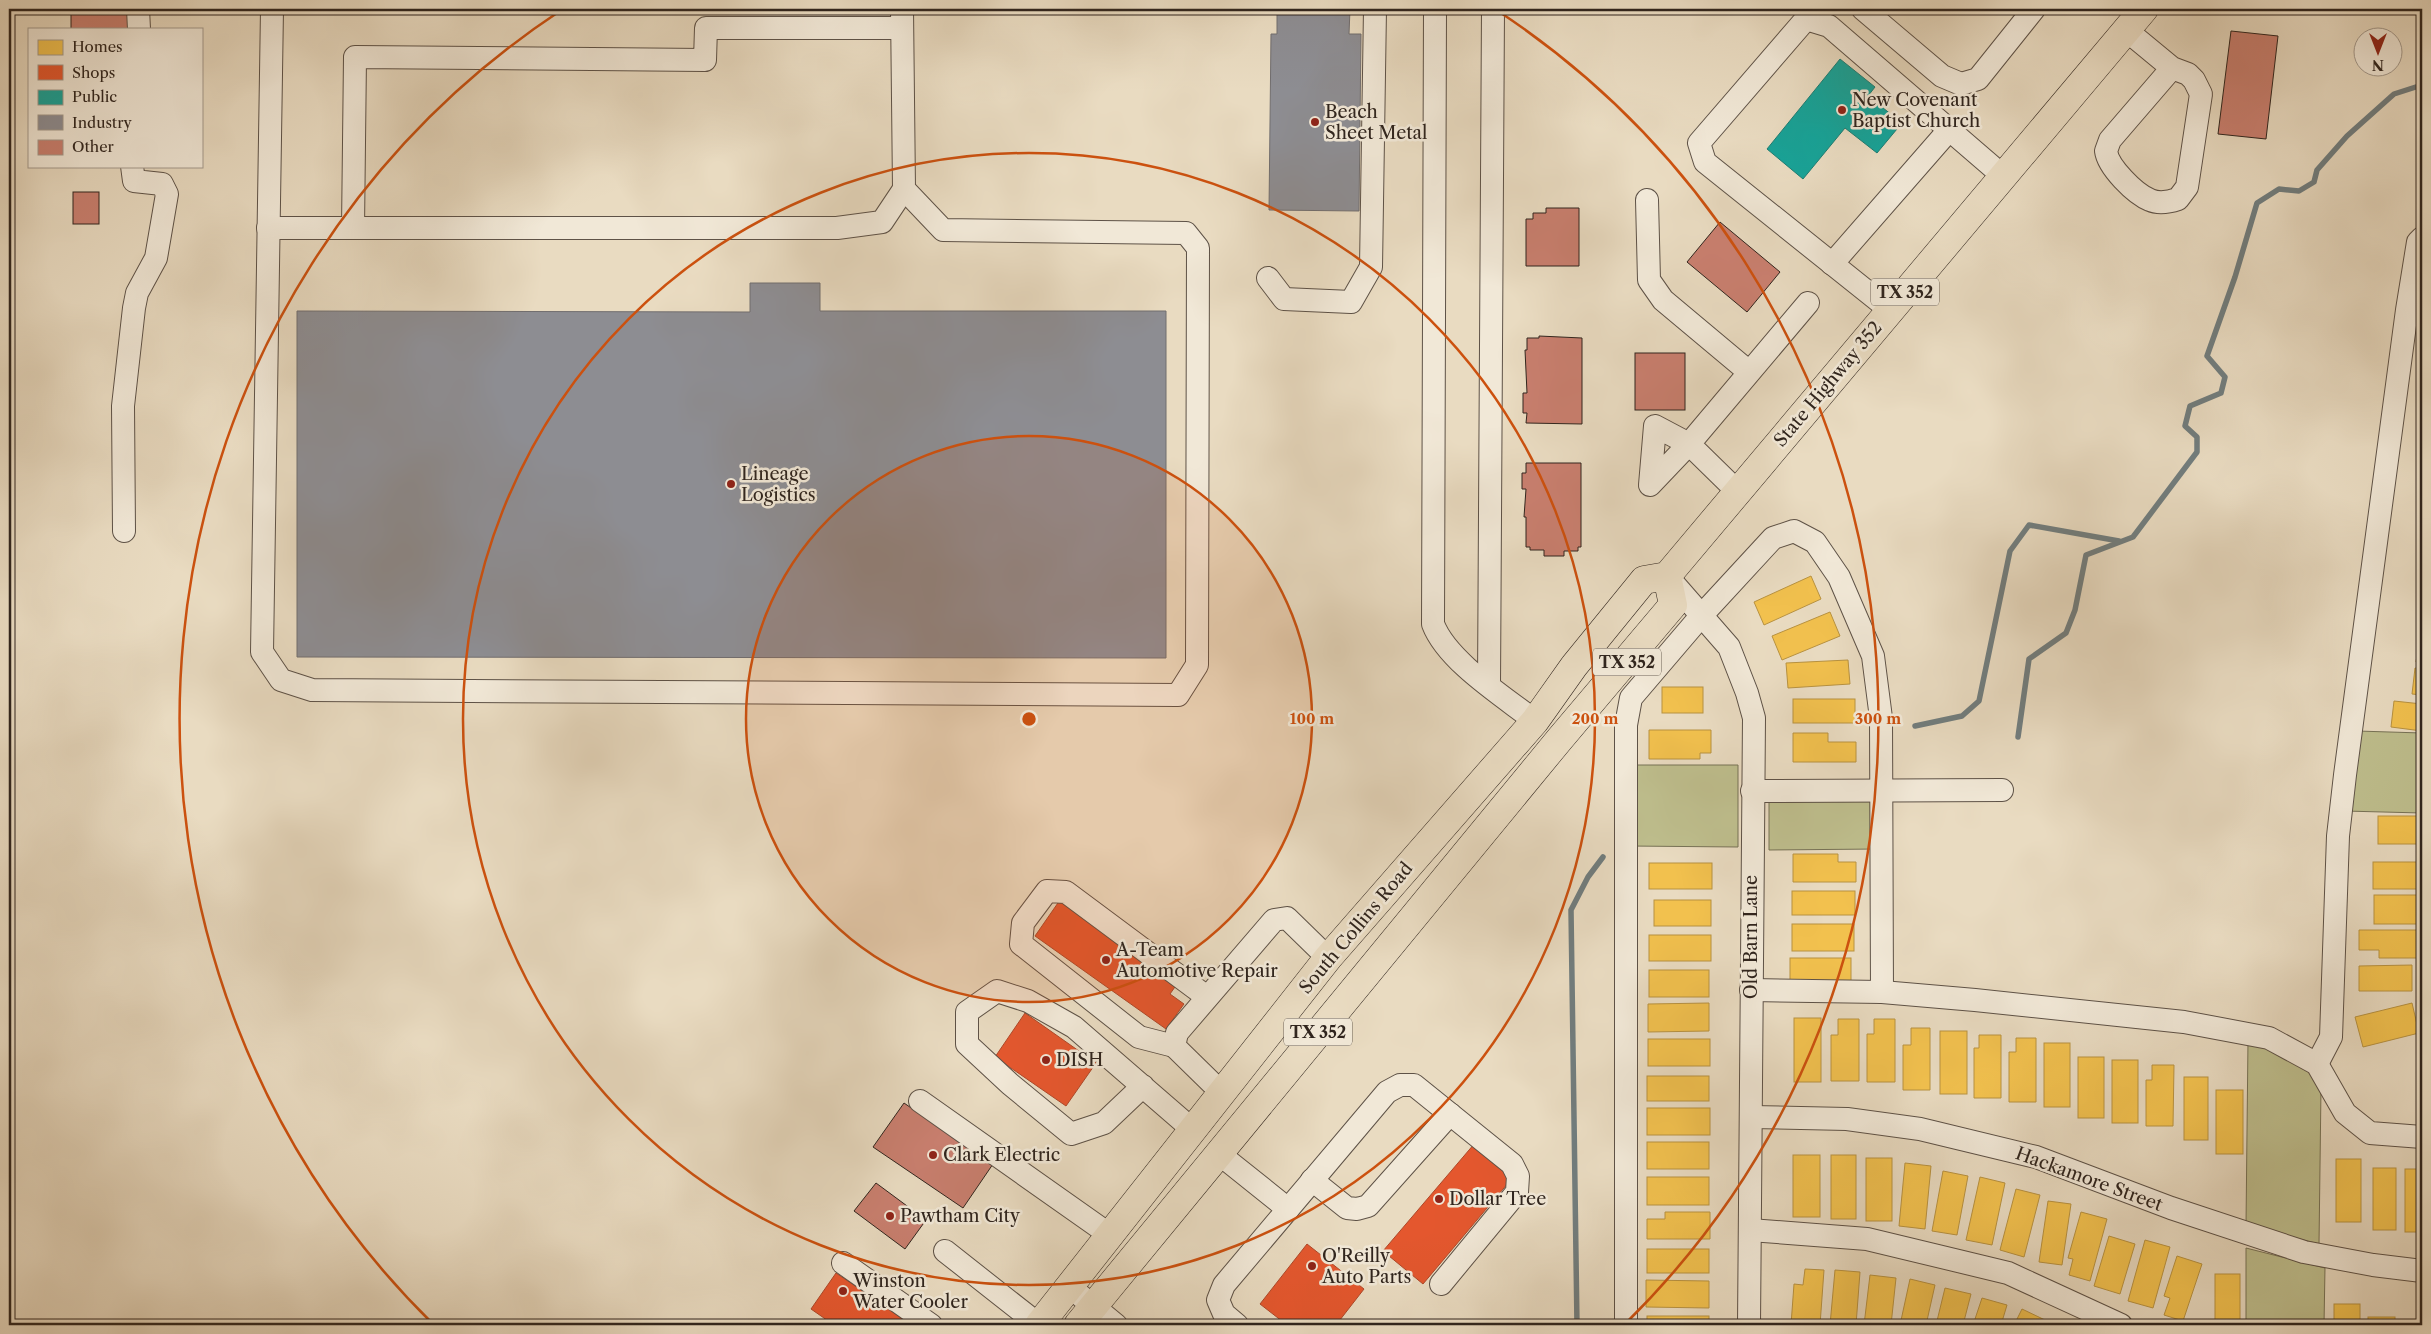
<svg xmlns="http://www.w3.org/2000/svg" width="2431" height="1334" font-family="'Libre Caslon Text',serif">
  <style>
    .green { fill: #bebe8d; stroke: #777256 }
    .homes { fill: #f2c14e; stroke: #b89240 }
    .shops { fill: #e4572e; stroke: #ae4829 }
    .public { fill: #17a398; stroke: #1e7d73 }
    .industry { fill: #8d8d92; stroke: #716e6f }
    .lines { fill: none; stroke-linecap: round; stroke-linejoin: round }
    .stream { stroke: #717d7e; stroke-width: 5.5 }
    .building { fill: #c97f6f; stroke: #30251e }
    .minor-casing { stroke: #5e5247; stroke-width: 24 }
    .major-casing { stroke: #30251e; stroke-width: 29 }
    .minor { stroke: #f1e8d7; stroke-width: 22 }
    .major { stroke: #e9dbc1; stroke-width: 28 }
    .ring { fill: none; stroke: #cc510f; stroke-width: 2.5 }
    .poi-dot { fill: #8f2418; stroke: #f1e8d7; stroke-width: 2 }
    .labels { text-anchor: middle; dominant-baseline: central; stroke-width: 5; stroke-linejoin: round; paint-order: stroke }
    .shield { fill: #f1e8d7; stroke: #6a6056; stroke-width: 1 }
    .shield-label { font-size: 16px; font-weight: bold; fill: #30251e }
    .poi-label { font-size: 18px; fill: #30251e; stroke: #f1e8d7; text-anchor: start }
    .street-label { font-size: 18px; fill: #30251e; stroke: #f1e8d7 }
    .centre { fill: #cc510f; stroke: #f1e8d7; stroke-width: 2.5 }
    .ring-label { font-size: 15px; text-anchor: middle; font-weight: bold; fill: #cc510f; stroke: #f1e8d7; stroke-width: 5; stroke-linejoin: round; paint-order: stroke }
  </style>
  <rect width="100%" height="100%" fill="#e9dbc1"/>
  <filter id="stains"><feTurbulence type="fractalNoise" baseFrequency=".004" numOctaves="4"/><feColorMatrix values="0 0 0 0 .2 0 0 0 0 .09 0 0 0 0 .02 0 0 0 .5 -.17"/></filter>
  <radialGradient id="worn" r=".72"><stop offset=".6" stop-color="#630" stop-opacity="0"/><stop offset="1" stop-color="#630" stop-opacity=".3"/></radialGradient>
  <g class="green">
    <path d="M2357,731L2422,733V813L2344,811Z"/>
    <path d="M1630,765H1738V847L1629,846Z"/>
    <path d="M1877,797L1878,849L1769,850V798Z"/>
    <path d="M2248,1040L2287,1053L2314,1077L2321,1088L2319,1244L2246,1225Z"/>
    <path d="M2246,1248L2325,1268L2324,1325H2246Z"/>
  </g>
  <g class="homes">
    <path d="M1811,576L1821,599L1764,625L1754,602Z"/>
    <path d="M1830,612L1840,636L1782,660L1772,636Z"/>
    <path d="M2420,634H2422V662H2416Z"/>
    <path d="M1848,660L1850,684L1788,688L1786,663Z"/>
    <path d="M2415,668L2422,669V695L2412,694Z"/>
    <rect x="1662" y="687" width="41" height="26"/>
    <rect x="1793" y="699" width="62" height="24"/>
    <path d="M2394,701L2422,704V731L2391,727Z"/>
    <path d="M1649,730H1711V753H1700V759H1649Z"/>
    <path d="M1793,733H1828V742H1856V762H1793Z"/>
    <rect x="2378" y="816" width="44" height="28"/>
    <path d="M1793,854H1838V862H1856V882H1793Z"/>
    <rect x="2373" y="862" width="49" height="27"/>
    <rect x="1649" y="863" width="63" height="26"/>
    <rect x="1792" y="891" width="63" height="24"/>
    <rect x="2374" y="895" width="48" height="29"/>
    <rect x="1654" y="900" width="57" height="26"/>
    <rect x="1792" y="924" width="62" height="27"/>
    <path d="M2359,930H2417V958H2379V950H2359Z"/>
    <rect x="1649" y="935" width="62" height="26"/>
    <rect x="1790" y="958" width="61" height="24"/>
    <path d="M2412,965V991H2359V966Z"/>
    <rect x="1649" y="970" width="60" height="27"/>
    <path d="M1709,1003V1031L1648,1032V1004Z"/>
    <path d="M2412,1003L2419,1033L2363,1047L2355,1017Z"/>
    <rect x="1794" y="1018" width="27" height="64"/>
    <path d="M1838,1019H1859V1081H1831V1035H1838Z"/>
    <path d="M1874,1019H1895V1082H1867V1034H1874Z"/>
    <path d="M1911,1028H1930V1090H1903V1045H1911Z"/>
    <rect x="1940" y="1031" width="27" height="63"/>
    <path d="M1979,1035H2001V1098H1974V1048H1979Z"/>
    <path d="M2016,1038H2036V1102H2009V1052H2016Z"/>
    <rect x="1648" y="1039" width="62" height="27"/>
    <rect x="2044" y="1043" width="26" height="64"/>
    <rect x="2078" y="1057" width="26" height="61"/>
    <rect x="2112" y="1060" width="26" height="63"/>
    <path d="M2152,1065H2174L2173,1126H2146V1080H2152Z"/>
    <rect x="1647" y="1076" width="62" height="25"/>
    <rect x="2184" y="1077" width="24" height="63"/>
    <rect x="2216" y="1090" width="27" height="64"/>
    <rect x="1647" y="1108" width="63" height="27"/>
    <rect x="1647" y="1142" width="62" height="27"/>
    <rect x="1793" y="1155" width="27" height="62"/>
    <rect x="1831" y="1155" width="25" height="64"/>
    <rect x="1866" y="1158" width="26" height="63"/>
    <rect x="2336" y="1159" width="25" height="63"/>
    <path d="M1905,1163L1931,1166L1925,1229L1899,1226Z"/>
    <rect x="2373" y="1168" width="23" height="62"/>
    <rect x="2405" y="1169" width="17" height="63"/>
    <path d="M1943,1171L1968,1176L1957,1235L1932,1231Z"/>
    <rect x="1647" y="1177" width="62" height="28"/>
    <path d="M1980,1177L2005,1183L1992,1245L1966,1240Z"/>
    <path d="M2016,1189L2040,1195L2024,1257L2000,1250Z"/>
    <path d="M2048,1201L2071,1204L2062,1265L2039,1262Z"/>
    <path d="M1665,1212H1710V1239H1647V1219H1665Z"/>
    <path d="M2081,1212L2107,1219L2090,1281L2069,1275L2073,1259L2068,1258Z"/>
    <path d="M2109,1236L2135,1244L2120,1294L2094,1286Z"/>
    <path d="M2145,1240L2170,1247L2153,1308L2128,1301Z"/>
    <rect x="1647" y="1249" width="62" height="24"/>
    <path d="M2177,1256L2202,1264L2183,1321L2164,1315L2170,1298L2164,1296Z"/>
    <path d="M1805,1269L1824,1270L1820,1325H1791L1794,1284L1803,1285Z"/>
    <path d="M1835,1270L1860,1272L1856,1325H1830Z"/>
    <rect x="2215" y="1274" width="25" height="51"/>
    <path d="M1870,1275L1896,1278L1891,1325H1864Z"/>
    <path d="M1910,1279L1935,1285L1926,1325H1900Z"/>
    <path d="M1646,1280L1709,1281V1308L1646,1307Z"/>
    <path d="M1945,1288L1971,1294L1963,1325H1936Z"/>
    <path d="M1982,1298L2007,1305L2001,1325H1973Z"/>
    <rect x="2334" y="1304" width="26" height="21"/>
    <path d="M2022,1309L2045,1320L2043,1325H2014Z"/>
    <rect x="1647" y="1316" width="62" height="9"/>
    <rect x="2368" y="1317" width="27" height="8"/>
  </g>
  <g class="shops">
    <path d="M1060,900L1177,984L1170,994L1184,1004L1166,1029L1035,936Z"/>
    <path d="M1025,1013L1096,1063L1066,1106L995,1057Z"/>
    <path d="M1475,1143L1514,1176L1423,1284L1383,1251Z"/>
    <path d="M1307,1244L1364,1289L1336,1325H1287L1260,1304Z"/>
    <path d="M836,1273L908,1322L905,1325H834L811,1309Z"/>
  </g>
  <path class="public" d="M1840,59L1875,87L1868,96L1902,123L1877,153L1845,128L1803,179L1767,149Z"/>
  <g class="industry">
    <path d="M1277,9H1350L1349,34H1361L1359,211L1269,210L1271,34H1277Z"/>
    <path d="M750,283H820V311H1166V658L297,657V311L750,312Z"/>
  </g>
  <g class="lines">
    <g class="stream">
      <path d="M1915,726L1962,716L1979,701L2010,551L2029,525L2119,541"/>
      <path d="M2018,737L2029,659L2066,633L2075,610L2086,555L2133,537L2197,452V437L2185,426L2190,406L2221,393L2225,377L2207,356L2235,277L2257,203L2279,189L2299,191L2314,182L2317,170L2347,136L2394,94L2422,85"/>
      <path d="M1577,1325L1571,910L1588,877L1603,857"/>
    </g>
  </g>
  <g class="building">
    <path d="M71,9H128L129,29H71Z"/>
    <path d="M2231,31L2278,36L2266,139L2218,134Z"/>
    <rect x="73" y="192" width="26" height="32"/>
    <path d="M1546,208H1579V266H1526V219H1533V213H1546Z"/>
    <path d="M1720,222L1780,272L1747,312L1687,262Z"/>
    <path d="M1539,336L1582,338V424L1526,423L1527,413H1523V393H1527L1525,350H1527V338H1539Z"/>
    <rect x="1635" y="353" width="50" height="57"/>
    <path d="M1526,463H1581V547H1578V551H1564V556H1544V550H1530V547H1526V517H1524L1526,489H1522V473H1526Z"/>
    <path d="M904,1103L993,1164L963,1208L873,1147Z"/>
    <path d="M876,1183L926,1220L905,1249L854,1211Z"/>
  </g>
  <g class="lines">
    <defs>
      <g id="minor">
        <path d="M138,9L139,29"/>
        <path d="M272,9L262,652L281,680L312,690L1178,695L1197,665L1198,248L1186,233L943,230L904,189L902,9"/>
        <path d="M1435,9L1433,624C1447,661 1503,696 1535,721"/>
        <path d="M1863,9L1942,76L1961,84L1978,79L2034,9"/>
        <path d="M2126,30L2172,68L2188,74L2194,80L2201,94L2187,187L2178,199C2169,202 2159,204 2150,200C2135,194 2108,167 2106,151L2110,140L2172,68"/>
        <path d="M1647,200L1649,280L1663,300L1749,372"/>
        <path d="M268,228H837L882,222L904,189"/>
        <path d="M353,228L355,57L705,60L706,28H902"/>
        <path d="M1832,264L1949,130"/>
        <path d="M1268,278L1284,299L1351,302L1371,267L1375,9"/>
        <path d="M1890,310L1705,162L1699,143L1806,19L1829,26L2003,176"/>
        <path d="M1655,426L1689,444L1650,485Z"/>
        <path d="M1738,492L1689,444L1808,303"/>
        <path d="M124,531L123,406L134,308L137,293L156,258L167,194L162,184L134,181L132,166"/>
        <path d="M1667,576L1729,647L1747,693L1754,718L1749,1325"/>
        <path d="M1489,684L1493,9"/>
        <path d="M1752,791L2002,790"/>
        <path d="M1751,990L1882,992L1975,1000L2184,1022L2269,1038L2317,1064L2345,1113L2370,1133L2422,1137"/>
        <path d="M1174,1046L1139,1037L1021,944L1023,923L1047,891L1066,892L1207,997"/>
        <path d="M2317,1064L2331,1037L2338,836L2345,775L2407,310L2418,242L2422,238"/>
        <path d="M1143,1086L1104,1123L1071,1134L1010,1084L967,1044V1012L997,991L1028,1001L1074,1027L1193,1130"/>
        <path d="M1222,1093L1174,1046L1177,1033L1274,920L1287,918L1328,958"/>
        <path d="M920,1101L1110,1235"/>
        <path d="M1751,1117L1847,1119L1920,1129L2036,1157L2171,1208L2304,1252L2373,1265L2422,1271"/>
        <path d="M1218,1153L1288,1209"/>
        <path d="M1312,1180L1347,1208L1357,1209L1368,1206L1450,1114"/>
        <path d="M1750,1230L1867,1239L2008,1273L2121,1325"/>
        <path d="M945,1251L1039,1325"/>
        <path d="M843,1263L931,1325"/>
        <path d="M1070,1287L1116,1325"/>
        <path d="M1237,1325L1224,1314L1218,1300L1224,1285L1387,1092L1400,1085H1414L1512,1164L1518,1176L1517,1192L1441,1284"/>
        <path d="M1626,1325V725L1631,698L1701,616L1773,538L1794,531L1815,542L1839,577L1873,656L1881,718L1882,992"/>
      </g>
      <g id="major">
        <path d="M1039,1325L1328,958L1535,721L1574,666L1644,580L1667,576L2144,9"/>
        <path d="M1078,1325L1559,740L1673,605L1667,576"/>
      </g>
    </defs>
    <use href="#minor" class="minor-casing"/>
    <use href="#major" class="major-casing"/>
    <use href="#minor" class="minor"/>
    <use href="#major" class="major"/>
  </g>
  <circle cx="1029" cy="719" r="283" fill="#cc510f" fill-opacity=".12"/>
  <g class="ring">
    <circle cx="1029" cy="719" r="283"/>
    <circle cx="1029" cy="719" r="566"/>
    <path d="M434 1325A849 849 0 0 1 560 11M1498 11A849 849 0 0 1 1624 1325"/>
  </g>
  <g class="poi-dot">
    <circle cx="1842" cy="110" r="5"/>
    <circle cx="1315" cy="122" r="5"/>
    <circle cx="731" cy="484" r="5"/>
    <circle cx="1106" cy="960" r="5"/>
    <circle cx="1046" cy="1060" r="5"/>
    <circle cx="933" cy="1155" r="5"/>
    <circle cx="1439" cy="1199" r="5"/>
    <circle cx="890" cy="1216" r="5"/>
    <circle cx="1312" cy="1266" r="5"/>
    <circle cx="843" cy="1291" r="5"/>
  </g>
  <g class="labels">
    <g class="shield">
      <rect x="1871" y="278.5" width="68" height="27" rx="4"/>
      <rect x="1593" y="648.5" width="68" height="27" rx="4"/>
      <rect x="1284" y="1018.5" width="68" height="27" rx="4"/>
    </g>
    <g class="shield-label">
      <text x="1905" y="292">TX 352</text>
      <text x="1627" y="662">TX 352</text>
      <text x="1318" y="1032">TX 352</text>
    </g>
    <g class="poi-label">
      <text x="1852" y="100">New Covenant<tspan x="1852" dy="21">Baptist Church</tspan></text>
      <text x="1325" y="112">Beach<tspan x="1325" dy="21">Sheet Metal</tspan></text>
      <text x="741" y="474">Lineage<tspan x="741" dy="21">Logistics</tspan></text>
      <text x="1116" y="950">A-Team<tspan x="1116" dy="21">Automotive Repair</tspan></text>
      <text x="1056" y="1060">DISH</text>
      <text x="943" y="1155">Clark Electric</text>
      <text x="1449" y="1199">Dollar Tree</text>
      <text x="900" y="1216">Pawtham City</text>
      <text x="1322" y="1256">O'Reilly<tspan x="1322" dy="21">Auto Parts</tspan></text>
      <text x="853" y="1281">Winston<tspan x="853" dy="21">Water Cooler</tspan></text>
    </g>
    <g class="street-label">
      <text transform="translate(1828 384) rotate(-50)">State Highway 352</text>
      <text transform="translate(1356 928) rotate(-50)">South Collins Road</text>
      <text transform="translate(1751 937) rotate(-90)">Old Barn Lane</text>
      <text transform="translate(2089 1179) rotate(20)">Hackamore Street</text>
    </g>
  </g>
  <circle cx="1029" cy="719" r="8" class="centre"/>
  <g class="ring-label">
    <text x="1312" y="724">100 m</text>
    <text x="1595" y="724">200 m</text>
    <text x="1878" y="724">300 m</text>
  </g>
  <rect width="2431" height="1334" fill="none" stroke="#e9dbc1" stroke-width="30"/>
  <rect x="10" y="10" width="2411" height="1314" fill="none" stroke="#30251e" stroke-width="2.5"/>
  <rect x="15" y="15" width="2401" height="1304" fill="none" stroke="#30251e"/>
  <rect x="28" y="28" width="175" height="140" fill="#f1e8d7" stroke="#a49a8d"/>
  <rect x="38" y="40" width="25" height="15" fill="#f2c14e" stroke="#a49a8d"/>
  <text x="72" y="52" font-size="15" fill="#30251e">Homes</text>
  <rect x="38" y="65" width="25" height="15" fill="#e4572e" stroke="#a49a8d"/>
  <text x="72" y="78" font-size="15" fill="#30251e">Shops</text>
  <rect x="38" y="90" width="25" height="15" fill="#17a398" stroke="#a49a8d"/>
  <text x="72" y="102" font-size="15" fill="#30251e">Public</text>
  <rect x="38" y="115" width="25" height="15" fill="#8d8d92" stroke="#a49a8d"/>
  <text x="72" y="128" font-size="15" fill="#30251e">Industry</text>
  <rect x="38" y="140" width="25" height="15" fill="#c97f6f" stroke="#a49a8d"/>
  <text x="72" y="152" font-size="15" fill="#30251e">Other</text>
  <g transform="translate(2378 52) rotate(180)"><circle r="24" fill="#f1e8d7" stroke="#a49a8d"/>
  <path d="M0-4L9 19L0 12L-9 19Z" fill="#8f2418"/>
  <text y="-8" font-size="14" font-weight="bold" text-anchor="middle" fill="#30251e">N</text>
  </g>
  <rect width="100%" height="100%" filter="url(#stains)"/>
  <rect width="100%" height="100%" fill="url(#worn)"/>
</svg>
